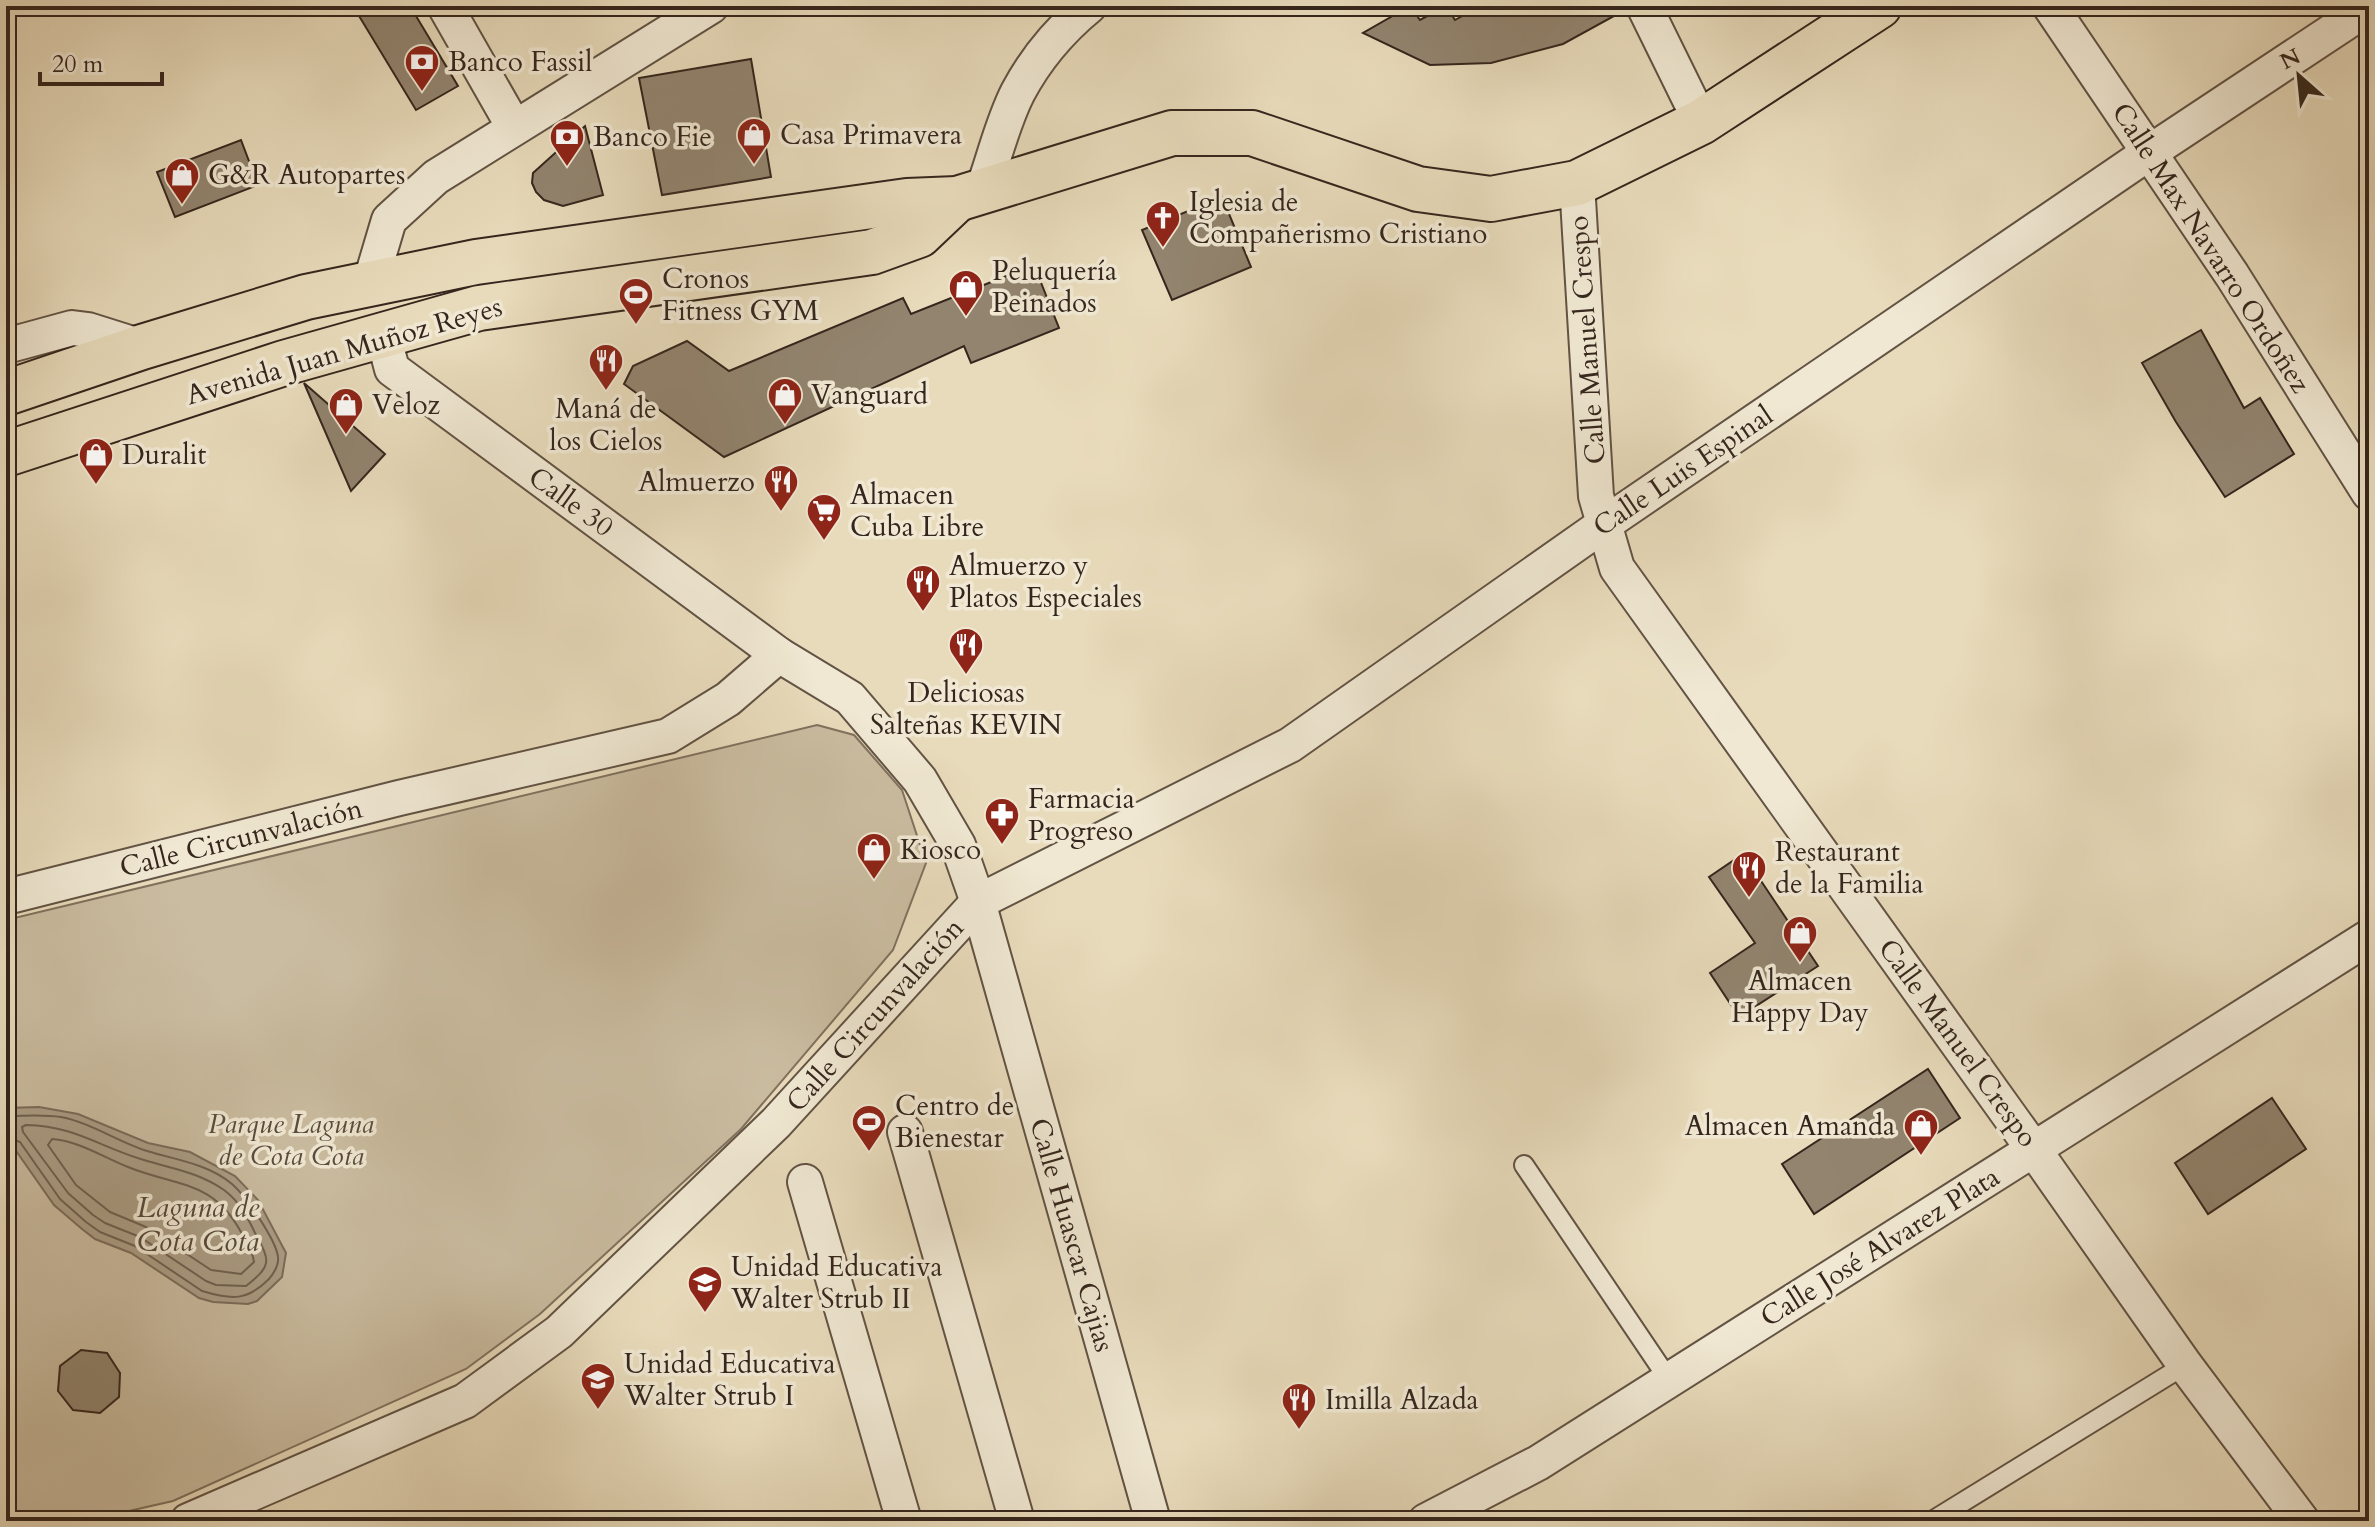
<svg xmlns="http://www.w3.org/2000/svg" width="2375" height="1527" font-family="Cardo,serif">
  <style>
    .green { fill: #cabca0; stroke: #80715e; stroke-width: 2 }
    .water { fill: #ab9d85; stroke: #7c6d5b; stroke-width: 2 }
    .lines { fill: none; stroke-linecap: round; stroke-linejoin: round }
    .shore { stroke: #706251; stroke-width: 2 }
    .building { fill: #92846f; stroke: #35261d; stroke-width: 2 }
    .service-casing { stroke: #625344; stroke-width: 22 }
    .minor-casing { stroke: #625344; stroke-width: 38 }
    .primary-casing { stroke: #35261d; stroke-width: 48 }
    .service { stroke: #f0e8d3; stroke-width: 18 }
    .minor { stroke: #f0e8d3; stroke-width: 34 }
    .primary { stroke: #e8dbbb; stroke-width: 44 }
    .labels { text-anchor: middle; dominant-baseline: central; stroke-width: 7; stroke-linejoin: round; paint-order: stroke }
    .poi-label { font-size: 28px; fill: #35261d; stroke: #f0e8d3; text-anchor: start }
    .street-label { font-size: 28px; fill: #35261d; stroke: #f0e8d3 }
    .park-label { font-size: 28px; font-style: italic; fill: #5a4c3e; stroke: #f0e8d3 }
    .water-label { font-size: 30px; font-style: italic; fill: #584a3c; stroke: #f0e8d3 }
  </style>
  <rect width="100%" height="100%" fill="#e8dbbb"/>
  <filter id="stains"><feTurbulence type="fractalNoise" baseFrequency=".0025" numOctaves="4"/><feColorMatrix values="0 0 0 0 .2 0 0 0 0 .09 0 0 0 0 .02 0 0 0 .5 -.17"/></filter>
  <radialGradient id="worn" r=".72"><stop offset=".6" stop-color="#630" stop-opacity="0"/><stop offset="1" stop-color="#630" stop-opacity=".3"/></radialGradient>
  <path class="green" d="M817,725L854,735L902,790L926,863L893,950L741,1129L540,1314L466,1369L173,1501L85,1521H6V920Z"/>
  <path class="water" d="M39,1107L78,1114L148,1143L190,1152L235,1176L258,1200L286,1253L282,1277L257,1301L248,1304L213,1302L199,1298L131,1253L95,1239L82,1229L54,1205L14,1148L6,1143V1108Z"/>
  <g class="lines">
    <g class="shore">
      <path d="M6,1116C24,1116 43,1114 61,1117C92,1123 118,1142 147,1151C177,1160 208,1164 232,1184C246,1196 276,1240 278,1257C279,1265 274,1273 269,1279C247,1301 232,1300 202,1291L135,1246L100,1232L86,1222L60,1199L20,1142L6,1137"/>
      <path d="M26,1125C76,1126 99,1147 144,1160C173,1169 198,1172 224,1190C240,1202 248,1218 256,1235C271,1262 271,1266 246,1286L216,1285L206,1281L140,1237L105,1223L93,1215L68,1193L23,1132L22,1127Z"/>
      <path d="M52,1139C79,1141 103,1157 128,1167C177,1187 213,1179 242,1234C247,1243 253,1252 254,1262L241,1274L211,1270L146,1227L110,1212L76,1185L48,1145Z"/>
    </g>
  </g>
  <g class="building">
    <path d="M353,6H410L458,86L416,110Z"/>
    <path d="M1410,6L1420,20L1446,6L1455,20L1480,6H1624L1625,10L1563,44L1491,63L1430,65L1363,33Z"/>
    <path d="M751,59L771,177L662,195L639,78Z"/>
    <path d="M585,126L603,195L563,206L544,200L536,192L532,183L533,173Z"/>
    <path d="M241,140L258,185L175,217L157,172Z"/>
    <path d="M1222,197L1251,267L1172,300L1142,230Z"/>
    <path d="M1034,265L1059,328L971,363L964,346L724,457L624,384L633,366L687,341L729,371L903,298L911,314Z"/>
    <path d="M2201,330L2244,408L2260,398L2294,454L2225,497L2176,422L2142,363Z"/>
    <path d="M304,383L385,454L351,491Z"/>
    <path d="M1743,854L1818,966L1739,1017L1710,973L1755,943L1709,877Z"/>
    <path d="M1928,1069L1960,1118L1814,1214L1782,1164Z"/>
    <path d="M2272,1098L2306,1149L2208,1214L2175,1163Z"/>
    <path d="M81,1350L107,1353L120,1373L119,1397L100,1413L73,1410L58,1391L60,1366Z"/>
  </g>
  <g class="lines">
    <defs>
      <g id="service">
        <path d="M1524,1165L1669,1380"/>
        <path d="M1932,1521L2185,1365"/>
      </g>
      <g id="minor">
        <path d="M445,6L514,127"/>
        <path d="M1644,6L1701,122"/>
        <path d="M2050,6L2232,275L2369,493"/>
        <path d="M1577,183L1596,496L1617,568L2034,1150L2185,1365L2302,1521"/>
        <path d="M982,192C994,160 1002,123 1018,92C1035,60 1061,29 1089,6"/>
        <path d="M370,284L389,220L436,177L711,6"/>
        <path d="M383,335L392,369L779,655L850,698L920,780L958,845L978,902L1153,1521"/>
        <path d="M6,346L72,328L88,330L142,347"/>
        <path d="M6,897L399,798L668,736L728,699L779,655"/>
        <path d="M905,1132L1017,1521"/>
        <path d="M805,1182L904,1521"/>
        <path d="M188,1521L465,1401L559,1332L776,1123L978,902L1290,745L1603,525L2150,152L2369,7"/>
        <path d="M1426,1521L1538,1463L2369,937"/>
      </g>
      <g id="primary">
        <path d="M6,393L142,347L306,297L476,262L907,201L957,199L1172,133H1252L1418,189L1491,199L1577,183L1701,122L1879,6"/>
        <path d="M6,454L284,363L479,308L872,252L919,235L957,199"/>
      </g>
    </defs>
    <use href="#service" class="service-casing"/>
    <use href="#minor" class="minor-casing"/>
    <use href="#primary" class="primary-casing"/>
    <use href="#service" class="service"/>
    <use href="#minor" class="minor"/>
    <use href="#primary" class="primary"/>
  </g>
  <defs>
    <symbol id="bank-pin" viewBox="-11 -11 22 30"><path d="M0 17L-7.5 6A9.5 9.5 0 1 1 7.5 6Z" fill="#8f2418" stroke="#f0e8d3"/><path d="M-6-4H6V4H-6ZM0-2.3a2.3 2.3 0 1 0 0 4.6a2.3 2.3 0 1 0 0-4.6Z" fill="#fff"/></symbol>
    <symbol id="shop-pin" viewBox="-11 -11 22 30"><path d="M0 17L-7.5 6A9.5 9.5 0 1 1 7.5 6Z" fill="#8f2418" stroke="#f0e8d3"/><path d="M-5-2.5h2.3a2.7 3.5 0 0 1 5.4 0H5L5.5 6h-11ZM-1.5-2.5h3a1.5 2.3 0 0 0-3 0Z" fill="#fff"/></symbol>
    <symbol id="church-pin" viewBox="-11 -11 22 30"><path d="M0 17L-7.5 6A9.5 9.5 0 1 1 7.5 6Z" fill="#8f2418" stroke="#f0e8d3"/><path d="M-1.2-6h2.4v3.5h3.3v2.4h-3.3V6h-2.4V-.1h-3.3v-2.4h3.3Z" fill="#fff"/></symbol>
    <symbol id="stadium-pin" viewBox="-11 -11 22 30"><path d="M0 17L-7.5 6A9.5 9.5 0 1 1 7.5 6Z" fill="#8f2418" stroke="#f0e8d3"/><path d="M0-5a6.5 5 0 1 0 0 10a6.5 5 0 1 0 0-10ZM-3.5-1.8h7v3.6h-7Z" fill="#fff"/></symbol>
    <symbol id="restaurant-pin" viewBox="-11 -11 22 30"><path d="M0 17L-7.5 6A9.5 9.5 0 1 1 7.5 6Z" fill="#8f2418" stroke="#f0e8d3"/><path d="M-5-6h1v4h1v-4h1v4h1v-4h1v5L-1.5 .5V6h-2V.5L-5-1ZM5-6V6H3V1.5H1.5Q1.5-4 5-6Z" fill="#fff"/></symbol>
    <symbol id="supermarket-pin" viewBox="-11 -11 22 30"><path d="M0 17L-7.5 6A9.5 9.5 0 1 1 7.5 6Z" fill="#8f2418" stroke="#f0e8d3"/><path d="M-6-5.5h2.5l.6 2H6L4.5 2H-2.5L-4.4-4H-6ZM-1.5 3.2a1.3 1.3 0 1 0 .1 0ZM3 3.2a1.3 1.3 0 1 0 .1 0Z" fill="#fff"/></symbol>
    <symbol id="pharmacy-pin" viewBox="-11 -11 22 30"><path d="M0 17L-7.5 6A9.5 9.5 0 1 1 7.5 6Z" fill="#8f2418" stroke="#f0e8d3"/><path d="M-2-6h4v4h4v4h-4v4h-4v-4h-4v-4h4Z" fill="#fff"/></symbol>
    <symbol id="school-pin" viewBox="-11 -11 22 30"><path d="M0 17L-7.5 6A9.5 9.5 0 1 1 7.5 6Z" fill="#8f2418" stroke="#f0e8d3"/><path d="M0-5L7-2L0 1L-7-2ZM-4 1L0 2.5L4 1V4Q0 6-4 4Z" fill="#fff"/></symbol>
  </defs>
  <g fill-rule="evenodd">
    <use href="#bank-pin" x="402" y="42" width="40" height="54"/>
    <use href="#shop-pin" x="734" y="115" width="40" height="54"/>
    <use href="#bank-pin" x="547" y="117" width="40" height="54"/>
    <use href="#shop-pin" x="162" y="155" width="40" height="54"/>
    <use href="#church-pin" x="1143" y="198" width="40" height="54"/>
    <use href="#shop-pin" x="946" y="267" width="40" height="54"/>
    <use href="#stadium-pin" x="616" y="275" width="40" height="54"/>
    <use href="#restaurant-pin" x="586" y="341" width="40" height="54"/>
    <use href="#shop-pin" x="765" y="375" width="40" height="54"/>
    <use href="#shop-pin" x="326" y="385" width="40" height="54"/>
    <use href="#shop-pin" x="76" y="435" width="40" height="54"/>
    <use href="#restaurant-pin" x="761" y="462" width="40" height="54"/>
    <use href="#supermarket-pin" x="804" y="491" width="40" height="54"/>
    <use href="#restaurant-pin" x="903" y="562" width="40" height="54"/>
    <use href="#restaurant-pin" x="946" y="625" width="40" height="54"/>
    <use href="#pharmacy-pin" x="982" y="795" width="40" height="54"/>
    <use href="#shop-pin" x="854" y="830" width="40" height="54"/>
    <use href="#restaurant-pin" x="1729" y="848" width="40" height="54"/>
    <use href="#shop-pin" x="1780" y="913" width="40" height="54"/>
    <use href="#stadium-pin" x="849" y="1102" width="40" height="54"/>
    <use href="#shop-pin" x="1901" y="1106" width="40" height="54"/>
    <use href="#school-pin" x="685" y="1263" width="40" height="54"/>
    <use href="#school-pin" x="578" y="1360" width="40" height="54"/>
    <use href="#restaurant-pin" x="1279" y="1380" width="40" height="54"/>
  </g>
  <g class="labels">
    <g class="poi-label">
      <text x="448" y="62">Banco Fassil</text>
      <text x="780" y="135">Casa Primavera</text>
      <text x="593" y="137">Banco Fie</text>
      <text x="208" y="175">G&amp;R Autopartes</text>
      <text x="1189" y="202">Iglesia de<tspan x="1189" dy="32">Compañerismo Cristiano</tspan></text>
      <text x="992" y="271">Peluquería<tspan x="992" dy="32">Peinados</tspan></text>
      <text x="662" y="279">Cronos<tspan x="662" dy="32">Fitness GYM</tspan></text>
      <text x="811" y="395">Vanguard</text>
      <text x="372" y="405">Veloz</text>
      <text x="606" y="409" text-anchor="middle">Maná de<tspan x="606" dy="32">los Cielos</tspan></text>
      <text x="122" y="455">Duralit</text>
      <text x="755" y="482" text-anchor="end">Almuerzo</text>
      <text x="850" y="495">Almacen<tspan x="850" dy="32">Cuba Libre</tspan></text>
      <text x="949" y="566">Almuerzo y<tspan x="949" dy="32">Platos Especiales</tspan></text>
      <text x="966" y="693" text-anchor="middle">Deliciosas<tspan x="966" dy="32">Salteñas KEVIN</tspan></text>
      <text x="1028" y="799">Farmacia<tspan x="1028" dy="32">Progreso</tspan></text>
      <text x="900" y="850">Kiosco</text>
      <text x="1775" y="852">Restaurant<tspan x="1775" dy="32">de la Familia</tspan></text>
      <text x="1800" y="981" text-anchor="middle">Almacen<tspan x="1800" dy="32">Happy Day</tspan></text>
      <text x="895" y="1106">Centro de<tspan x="895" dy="32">Bienestar</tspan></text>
      <text x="1895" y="1126" text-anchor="end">Almacen Amanda</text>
      <text x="731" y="1267">Unidad Educativa<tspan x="731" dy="32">Walter Strub II</tspan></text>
      <text x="624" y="1364">Unidad Educativa<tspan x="624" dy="32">Walter Strub I</tspan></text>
      <text x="1325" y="1400">Imilla Alzada</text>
    </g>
    <g class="street-label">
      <text transform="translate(2211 248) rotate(57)">Calle Max Navarro Ordoñez</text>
      <text transform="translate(1587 340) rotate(-94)">Calle Manuel Crespo</text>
      <text transform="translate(344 351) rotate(-16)">Avenida Juan Muñoz Reyes</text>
      <text transform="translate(1683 471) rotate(-34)">Calle Luis Espinal</text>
      <text transform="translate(571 502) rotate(36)">Calle 30</text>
      <text transform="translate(241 838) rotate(-14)">Calle Circunvalación</text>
      <text transform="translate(875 1015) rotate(-48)">Calle Circunvalación</text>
      <text transform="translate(1958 1043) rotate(54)">Calle Manuel Crespo</text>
      <text transform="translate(1072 1235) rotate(74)">Calle Huascar Cajias</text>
      <text transform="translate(1880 1247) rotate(-32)">Calle José Alvarez Plata</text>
    </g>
    <g class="park-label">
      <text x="291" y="1124">Parque Laguna<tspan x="291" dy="32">de Cota Cota</tspan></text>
    </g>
    <g class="water-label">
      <text x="198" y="1207">Laguna de<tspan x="198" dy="34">Cota Cota</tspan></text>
    </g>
  </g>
  <rect width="2375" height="1527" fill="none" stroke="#e8dbbb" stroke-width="32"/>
  <rect x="8" y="8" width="2359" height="1511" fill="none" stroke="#35261d" stroke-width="4"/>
  <rect x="16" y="16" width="2343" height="1495" fill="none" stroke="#35261d" stroke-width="2"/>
  <g transform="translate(2299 76) rotate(333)" stroke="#f0e8d3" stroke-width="6" paint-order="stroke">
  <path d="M0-6L14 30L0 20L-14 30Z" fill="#35261d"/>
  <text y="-12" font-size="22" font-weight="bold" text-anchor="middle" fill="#35261d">N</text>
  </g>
  <path d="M40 72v12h122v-12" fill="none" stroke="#35261d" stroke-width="4"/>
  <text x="52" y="72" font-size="24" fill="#35261d" stroke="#f0e8d3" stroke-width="6" paint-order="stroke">20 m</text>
  <rect width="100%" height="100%" filter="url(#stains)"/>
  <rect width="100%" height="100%" fill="url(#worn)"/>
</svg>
